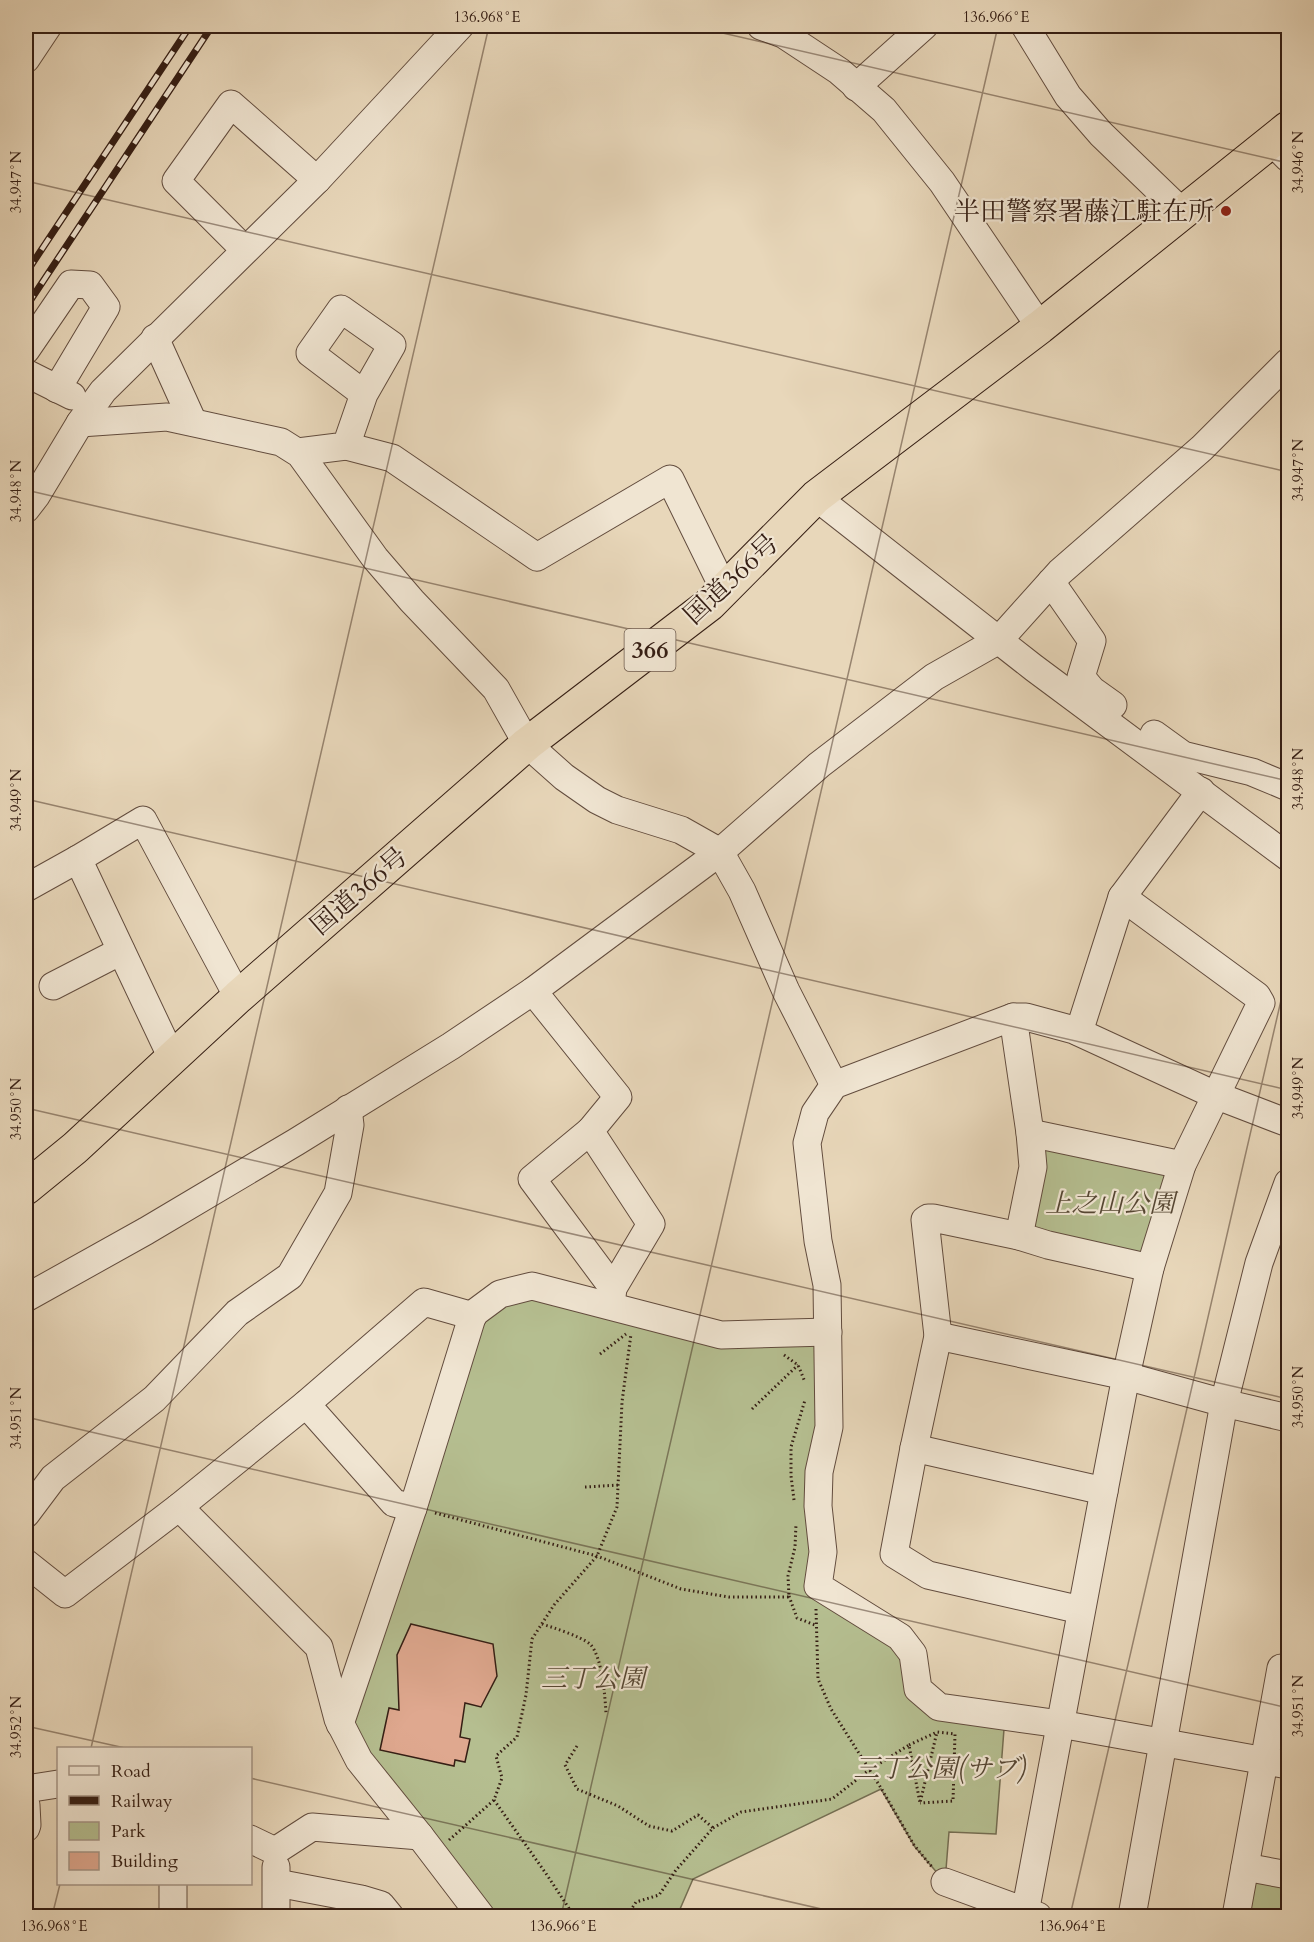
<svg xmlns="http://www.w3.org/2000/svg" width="1314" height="1942" font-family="Cardo,'Noto Serif JP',serif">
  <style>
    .green { fill: #b5be90; stroke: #756e52; stroke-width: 1.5 }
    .building { fill: #dfa88f; stroke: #351e14; stroke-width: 1.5 }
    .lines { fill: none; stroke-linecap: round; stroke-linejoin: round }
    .minor-casing { stroke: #624c3e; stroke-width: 29 }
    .highway-casing { stroke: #351e14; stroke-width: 35 }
    .path { stroke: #351e14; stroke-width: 3; stroke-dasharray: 1.5 3; stroke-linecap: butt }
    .minor { stroke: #f0e5d2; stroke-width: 27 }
    .highway { stroke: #e8d7ba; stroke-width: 33 }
    .rail-casing { stroke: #351e14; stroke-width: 7 }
    .rail { stroke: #f0e5d2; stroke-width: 4.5; stroke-dasharray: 14; stroke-linecap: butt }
    .ticks { fill: none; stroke: #351e14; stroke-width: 1.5; stroke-opacity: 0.45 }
    .poi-dot { fill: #8f2418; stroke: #f0e5d2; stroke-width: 2 }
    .labels { text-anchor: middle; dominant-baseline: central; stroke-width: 4.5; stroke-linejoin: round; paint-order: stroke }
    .shield { fill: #f0e5d2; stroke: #6d5a4d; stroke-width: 1.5 }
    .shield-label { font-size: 24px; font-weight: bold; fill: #351e14 }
    .poi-label { font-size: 26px; fill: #351e14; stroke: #f0e5d2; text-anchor: end }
    .street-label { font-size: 26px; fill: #351e14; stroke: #f0e5d2 }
    .park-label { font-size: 26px; font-style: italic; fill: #554633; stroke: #f0e5d2 }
    .neatline { fill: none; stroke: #351e14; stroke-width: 2 }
    .ticks-label { font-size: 15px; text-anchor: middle; fill: #351e14 }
  </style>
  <rect width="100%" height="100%" fill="#e8d7ba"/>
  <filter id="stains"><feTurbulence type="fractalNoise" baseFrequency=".00333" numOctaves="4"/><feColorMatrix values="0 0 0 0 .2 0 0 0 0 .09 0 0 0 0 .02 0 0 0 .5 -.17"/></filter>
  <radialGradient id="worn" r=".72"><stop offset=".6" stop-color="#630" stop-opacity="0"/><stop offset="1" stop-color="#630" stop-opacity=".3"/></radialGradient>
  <g class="green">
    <path d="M1038,1145L1167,1168L1144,1253L1032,1231Z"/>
    <path d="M532,1286L721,1335L828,1332L818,1586L900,1637L918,1689L1005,1716L996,1834L949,1832L945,1882L915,1847L881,1789L693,1879L677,1916H481L340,1724L473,1316Z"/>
    <path d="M1245,1867L1288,1875V1916H1236Z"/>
  </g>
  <path class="building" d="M411,1624L493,1644L497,1676L481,1707L465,1703L460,1737L470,1739L465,1762L455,1760L454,1766L380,1750L389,1708L399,1710L397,1655Z"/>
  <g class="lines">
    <defs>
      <g id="minor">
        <path d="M761,26L783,34L839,71L884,110L942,182L1040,327"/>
        <path d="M1025,26L1068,96L1101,134L1184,214"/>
        <path d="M26,59L48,26"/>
        <path d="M856,87L924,26"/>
        <path d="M1272,142L1288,158"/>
        <path d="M245,250L176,181L231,104L317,180"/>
        <path d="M155,338L193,422"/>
        <path d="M26,350L71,284L90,285L106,307L57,389"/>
        <path d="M26,373L72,396"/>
        <path d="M80,423L167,417L281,442L300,454L375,558L412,601L496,689L527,744L564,777L597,800L617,810L681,830L720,852L742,891L786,991L834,1085"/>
        <path d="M346,446L392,458L537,557L670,479L724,589"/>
        <path d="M298,452L346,446L364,394L392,345L341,309L310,353L364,394"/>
        <path d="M816,497L1034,668L1288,857"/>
        <path d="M26,509L36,496L80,423L103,391L317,180L460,26"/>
        <path d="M1051,582L1092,641L1081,677L1092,690L1113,705"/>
        <path d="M1154,734L1183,755L1252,772L1288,787"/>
        <path d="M26,888L78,859"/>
        <path d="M53,986L121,951"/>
        <path d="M533,991L618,1097L590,1131L651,1224L613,1288L611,1305"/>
        <path d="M1013,1017L1030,1133L1033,1167L1019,1236"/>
        <path d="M1079,1032L1122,897L1201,791"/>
        <path d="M172,1058L78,859L143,820L238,997"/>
        <path d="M1288,1123L1215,1095L1074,1030L1026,1017H1013L834,1085L815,1113L807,1143L818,1241L827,1285L829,1427L819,1472L818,1506L823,1552L818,1586L900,1637L913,1654L918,1689L939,1707L1060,1724L1288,1765"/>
        <path d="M590,1131L532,1179L613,1288"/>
        <path d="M1030,1133L1182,1165"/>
        <path d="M26,1298L146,1231L296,1142L451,1046L533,991L720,852L819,765L934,677L999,640L1060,572L1202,448L1288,362"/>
        <path d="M938,1336L1126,1376L1224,1403L1288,1418"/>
        <path d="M306,1404L394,1503L413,1508"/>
        <path d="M914,1448L894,1554L928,1575L1081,1610"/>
        <path d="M1104,1491L914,1448L938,1336L925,1220L928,1218H933L1019,1236L1048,1245L1150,1268"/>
        <path d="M179,1507L319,1647L338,1719L359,1760L420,1836L481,1916"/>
        <path d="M26,1514L53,1478L154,1399L237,1313L290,1276L338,1193L350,1125L348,1109"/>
        <path d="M26,1563L65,1594L179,1507L306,1404L424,1302L473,1316"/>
        <path d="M340,1724L413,1508L473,1314L500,1294L532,1286L721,1335L828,1332"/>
        <path d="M26,1789L58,1784"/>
        <path d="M26,1805L27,1825L26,1828"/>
        <path d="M250,1839L275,1851"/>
        <path d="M275,1851L312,1827L420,1836"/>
        <path d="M276,1867V1916"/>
        <path d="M1245,1867L1288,1875"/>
        <path d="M945,1882L1038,1916"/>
        <path d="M277,1883L361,1899L381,1905L390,1916"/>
        <path d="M1025,1913L1104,1491L1126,1376L1150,1268L1182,1165L1261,1003L1257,996L1122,897"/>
        <path d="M173,1916V1884"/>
        <path d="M1132,1916L1224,1403L1259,1263L1288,1183"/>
        <path d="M1236,1916L1281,1668L1288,1670"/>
      </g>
      <path id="highway" d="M26,1188L75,1148L238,997L527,744L710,604L816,497L1040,327L1288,128"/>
    </defs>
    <use href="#minor" class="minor-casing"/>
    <use href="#highway" class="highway-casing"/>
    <g class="path">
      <path d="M600,1354L626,1334"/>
      <path d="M784,1355L798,1365L805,1382"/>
      <path d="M752,1409L798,1365"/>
      <path d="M585,1487L619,1485"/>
      <path d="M794,1500L791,1476V1447L805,1400"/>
      <path d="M435,1513L597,1556L681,1589L729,1597H789L788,1576L795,1547L796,1524"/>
      <path d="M789,1596L797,1618L815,1625"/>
      <path d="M816,1609L818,1679L831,1709L881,1788L914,1845L932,1867"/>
      <path d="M542,1624C554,1628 580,1636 590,1644C602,1656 605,1696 606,1713"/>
      <path d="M909,1745L937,1732"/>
      <path d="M577,1746L565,1765L577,1789L618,1806L649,1826L672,1831L698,1815L713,1828L676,1870L659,1895L636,1902L627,1916"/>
      <path d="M494,1800L547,1875L574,1916"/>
      <path d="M713,1828L741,1812L832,1799L869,1770L909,1745L920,1803L937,1732L955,1734L953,1801L920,1803"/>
      <path d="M449,1840L494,1800L502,1778L496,1756L517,1737L526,1695L532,1639L554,1605L597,1556L617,1507L622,1402L631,1334"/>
    </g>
    <use href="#minor" class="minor"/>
    <use href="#highway" class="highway"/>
    <defs>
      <g id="rail">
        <path d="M26,273L190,26"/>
        <path d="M26,307L212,26"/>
      </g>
    </defs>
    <use href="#rail" class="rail-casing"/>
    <use href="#rail" class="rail"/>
  </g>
  <path class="ticks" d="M692,26L1288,163M26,181L1288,472M26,490L1288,781M26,799L1288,1090M26,1108L1288,1399M26,1417L1288,1708M26,1726L125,1748M91,1748L489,26M250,1778L852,1916M52,1916L60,1884M561,1916L998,26M1070,1916L1288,970"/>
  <circle class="poi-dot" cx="1226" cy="211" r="6"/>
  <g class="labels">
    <rect class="shield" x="624.5" y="629" width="51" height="42" rx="4.5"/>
    <g class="shield-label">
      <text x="650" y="650">366</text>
    </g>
    <g class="poi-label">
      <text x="1214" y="211">半田警察署藤江駐在所</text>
    </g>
    <g class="street-label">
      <text transform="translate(731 579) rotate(-43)">国道366号</text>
      <text transform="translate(359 891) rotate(-41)">国道366号</text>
    </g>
    <g class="park-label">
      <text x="1110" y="1203">上之山公園</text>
      <text x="593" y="1678">三丁公園</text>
      <text x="940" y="1768">三丁公園(サブ)</text>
    </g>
  </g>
  <rect width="1314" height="1942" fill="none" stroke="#e8d7ba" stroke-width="66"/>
  <rect x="57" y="1747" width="195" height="138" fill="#f0e5d2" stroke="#a59586" stroke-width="1.5"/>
  <rect x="69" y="1766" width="30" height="9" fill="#f0e5d2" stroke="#a59586" stroke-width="1.5"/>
  <text x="111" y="1777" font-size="18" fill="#351e14">Road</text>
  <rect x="69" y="1796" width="30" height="9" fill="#351e14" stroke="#a59586" stroke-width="1.5"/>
  <text x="111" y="1807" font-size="18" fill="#351e14">Railway</text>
  <rect x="69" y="1822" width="30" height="18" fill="#b5be90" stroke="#a59586" stroke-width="1.5"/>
  <text x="111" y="1837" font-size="18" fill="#351e14">Park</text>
  <rect x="69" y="1852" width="30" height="18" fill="#dfa88f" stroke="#a59586" stroke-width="1.5"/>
  <text x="111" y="1867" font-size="18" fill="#351e14">Building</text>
  <rect x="33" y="33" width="1248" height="1876" class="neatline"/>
  <g class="ticks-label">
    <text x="487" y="22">136.968°E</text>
    <text x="996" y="22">136.966°E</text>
    <text transform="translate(1298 162) rotate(-90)" y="5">34.946°N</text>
    <text transform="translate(16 182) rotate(-90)" y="5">34.947°N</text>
    <text transform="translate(1298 470) rotate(-90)" y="5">34.947°N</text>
    <text transform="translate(16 491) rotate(-90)" y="5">34.948°N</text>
    <text transform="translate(1298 779) rotate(-90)" y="5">34.948°N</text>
    <text transform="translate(16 800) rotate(-90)" y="5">34.949°N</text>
    <text transform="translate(1298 1088) rotate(-90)" y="5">34.949°N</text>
    <text transform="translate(16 1109) rotate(-90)" y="5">34.950°N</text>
    <text transform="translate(1298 1397) rotate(-90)" y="5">34.950°N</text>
    <text transform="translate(16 1418) rotate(-90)" y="5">34.951°N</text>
    <text transform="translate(1298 1706) rotate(-90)" y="5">34.951°N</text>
    <text transform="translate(16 1727) rotate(-90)" y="5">34.952°N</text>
    <text x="54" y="1931">136.968°E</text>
    <text x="563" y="1931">136.966°E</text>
    <text x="1072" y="1931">136.964°E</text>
  </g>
  <rect width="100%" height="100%" filter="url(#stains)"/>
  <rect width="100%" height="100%" fill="url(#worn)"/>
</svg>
